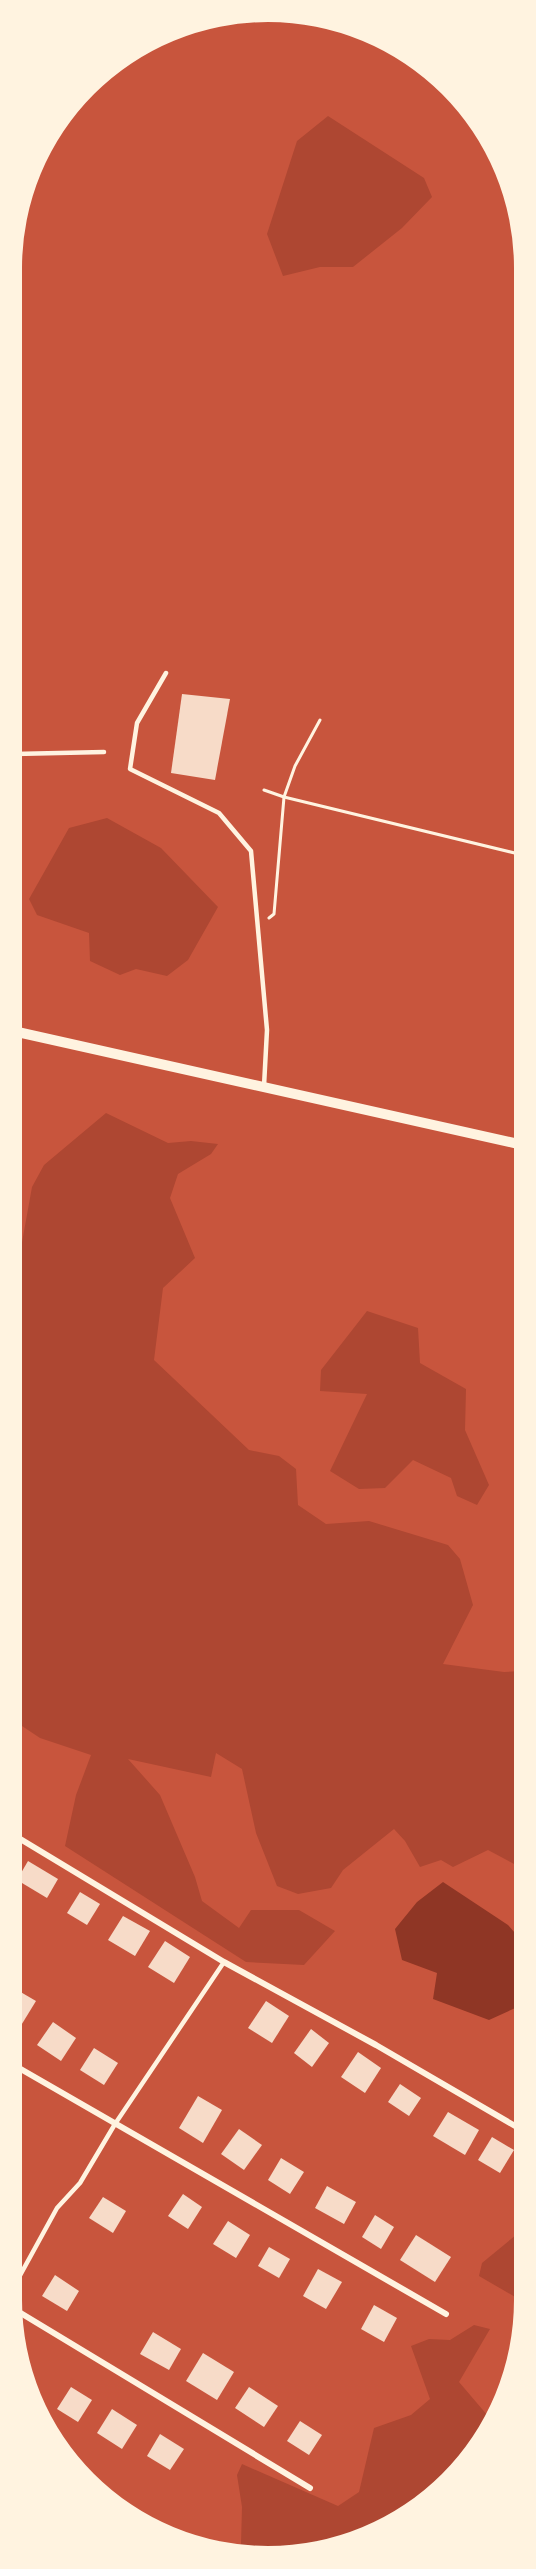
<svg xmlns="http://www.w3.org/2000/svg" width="536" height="2569" font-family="Raleway,sans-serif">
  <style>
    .green { fill: #ae4732 }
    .water { fill: #8f3625 }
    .building { fill: #f7dbc8 }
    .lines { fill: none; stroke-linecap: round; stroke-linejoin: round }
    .path { stroke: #fff3e0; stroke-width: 3 }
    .service { stroke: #fff3e0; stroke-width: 4.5 }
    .minor { stroke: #fff3e0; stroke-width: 6 }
    .tertiary { stroke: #fff3e0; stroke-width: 10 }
  </style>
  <rect width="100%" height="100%" fill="#c8553d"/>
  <g class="green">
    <path d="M328,116L424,178L432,197L402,228L353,267H320L283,276L267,234L297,141Z"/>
    <path d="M107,818L161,848L218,907L188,960L167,976L136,969L120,975L90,961L89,933L37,915L29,899L69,828Z"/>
    <path d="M106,1113L168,1143L191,1141L218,1144L211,1154L178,1174L170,1198L195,1258L163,1288L154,1360L249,1450L279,1456L296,1469L298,1505L326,1524L369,1521L448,1545L460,1559L473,1605L443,1664L504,1672L522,1671V1862L516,1865L488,1850L453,1867L441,1860L420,1867L405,1841L394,1829L343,1870L331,1888L298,1894L277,1886L256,1833L242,1769L216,1753L211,1777L128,1759L160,1795L195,1877L202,1901L239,1928L251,1910H299L335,1931L304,1965L246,1962L65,1846L76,1795L91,1755L40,1738L13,1720V1267L17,1270L32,1187L44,1165Z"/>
    <path d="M367,1311L418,1328L420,1363L466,1389L465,1430L489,1485L477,1505L457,1496L451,1478L413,1460L385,1488L359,1489L330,1471L367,1394L320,1391L321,1370Z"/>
    <path d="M522,2230V2301L479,2276L482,2263Z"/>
    <path d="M474,2325L490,2329L459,2382L488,2416L495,2415L490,2429L437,2494L350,2544L252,2556L229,2551L241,2544L242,2507L237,2475L242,2464L338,2506L359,2492L374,2428L411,2415L430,2399L411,2346L429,2339L450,2340Z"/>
  </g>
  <path class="water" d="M443,1882L508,1925L522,1941V2005L489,2020L433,1999L437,1973L402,1960L395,1929L417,1902Z"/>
  <g class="building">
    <path d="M182,694L230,699L215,780L171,773Z"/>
    <path d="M28,1861L58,1879L47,1898L17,1880Z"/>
    <path d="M80,1892L100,1904L87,1925L67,1913Z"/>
    <path d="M123,1916L150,1931L135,1956L108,1940Z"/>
    <path d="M165,1941L190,1957L174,1983L148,1967Z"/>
    <path d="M12,1987L36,2001L17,2032L12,2029Z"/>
    <path d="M266,2001L289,2016L272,2043L248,2028Z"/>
    <path d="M53,2022L76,2038L61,2061L37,2045Z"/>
    <path d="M311,2029L329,2043L312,2067L294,2053Z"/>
    <path d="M94,2048L118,2063L104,2085L80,2070Z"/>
    <path d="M358,2052L381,2068L365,2093L341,2077Z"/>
    <path d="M400,2084L421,2098L409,2116L388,2102Z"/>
    <path d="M198,2096L222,2110L203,2143L179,2128Z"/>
    <path d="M448,2112L479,2130L465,2155L433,2136Z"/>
    <path d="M239,2129L262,2145L244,2170L221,2154Z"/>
    <path d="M492,2137L514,2150L500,2173L478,2160Z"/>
    <path d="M281,2158L304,2172L290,2194L268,2180Z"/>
    <path d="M327,2186L356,2202L344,2224L315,2208Z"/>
    <path d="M183,2194L202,2207L188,2229L168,2216Z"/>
    <path d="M103,2197L126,2211L113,2233L89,2218Z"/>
    <path d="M375,2215L394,2227L381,2249L362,2237Z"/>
    <path d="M228,2221L250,2235L236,2258L213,2244Z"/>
    <path d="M416,2235L451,2257L435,2282L400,2260Z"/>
    <path d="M269,2247L290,2259L279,2278L258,2266Z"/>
    <path d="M318,2269L342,2282L326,2309L303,2296Z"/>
    <path d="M55,2275L79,2291L67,2311L42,2296Z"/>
    <path d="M374,2305L397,2318L384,2342L361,2329Z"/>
    <path d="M153,2332L181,2349L169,2370L140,2354Z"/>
    <path d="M203,2353L234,2372L217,2400L186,2381Z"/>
    <path d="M71,2387L92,2400L78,2422L57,2409Z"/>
    <path d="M249,2387L278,2406L264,2427L235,2408Z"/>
    <path d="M112,2409L137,2425L122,2449L97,2433Z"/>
    <path d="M300,2421L322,2435L309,2455L287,2441Z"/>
    <path d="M160,2434L184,2449L170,2470L147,2456Z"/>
  </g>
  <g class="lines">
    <g class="path">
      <path d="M264,790L284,797L523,855"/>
      <path d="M269,918L274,914L284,797L295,766L320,720"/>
    </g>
    <g class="service">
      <path d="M166,673L137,723L130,769L219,813L251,851L267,1030L264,1086"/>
      <path d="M14,754L104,752"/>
      <path d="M12,2290L57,2208L80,2183L115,2124L224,1962"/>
    </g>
    <g class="minor">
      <path d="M12,1834L224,1962L376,2045L522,2130"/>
      <path d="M12,2064L446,2314"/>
      <path d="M14,2309L310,2488"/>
    </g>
    <path class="tertiary" d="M13,1031L523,1145"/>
  </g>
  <path d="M0 0H536V2569H0ZM268 22H268A246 246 0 0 1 514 268V2300A246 246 0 0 1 268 2546H268A246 246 0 0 1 22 2300V268A246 246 0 0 1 268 22Z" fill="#fff3e0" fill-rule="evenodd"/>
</svg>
